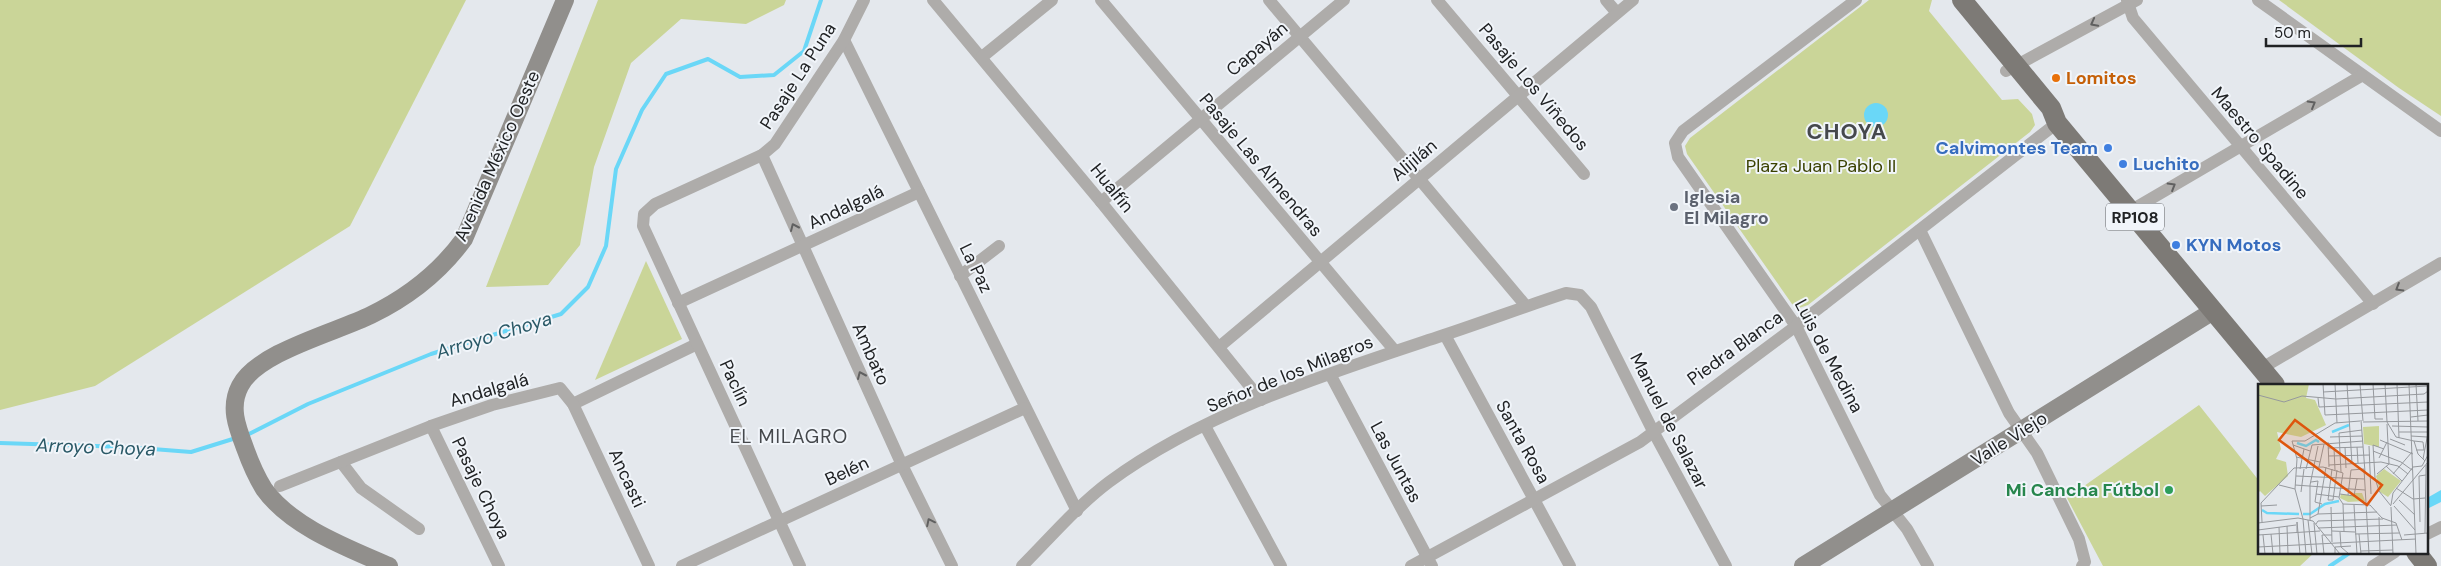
<svg xmlns="http://www.w3.org/2000/svg" width="2441" height="566" font-family="'DM Sans',sans-serif">
  <style>
    .green { fill: #cad598 }
    .water { fill: #6ad7f7 }
    .lines { fill: none; stroke-linecap: round; stroke-linejoin: round }
    .stream { stroke: #6ad7f7; stroke-width: 4 }
    .street { stroke: #aeacaa; stroke-width: 12 }
    .secondary { stroke: #918f8c; stroke-width: 18 }
    .primary { stroke: #7d7a76; stroke-width: 20 }
    .oneway { stroke: #606060 }
    .food-dot { fill: #e8710a; stroke: #f1f5fa; stroke-width: 2 }
    .shop-dot { fill: #3f7fe0; stroke: #f1f5fa; stroke-width: 2 }
    .worship-dot { fill: #6b7280; stroke: #f1f5fa; stroke-width: 2 }
    .leisure-dot { fill: #2e9e5b; stroke: #f1f5fa; stroke-width: 2 }
    .labels { text-anchor: middle; dominant-baseline: central; stroke-width: 4; stroke-linejoin: round; paint-order: stroke }
    .shield { fill: #f1f5fa; stroke: #5f6164; stroke-width: 1 }
    .shield-label { font-size: 16px; font-weight: bold; fill: #202224 }
    .street-label { font-size: 18px; fill: #202224; stroke: #f1f5fa }
    .food-label { font-size: 18px; font-weight: bold; fill: #c56008; stroke: #f1f5fa; text-anchor: start }
    .shop-label { font-size: 18px; font-weight: bold; fill: #366cbe; stroke: #f1f5fa; text-anchor: start }
    .park-label { font-size: 18px; fill: #3a4100; stroke: #f1f5fa }
    .worship-label { font-size: 18px; font-weight: bold; fill: #5b616d; stroke: #f1f5fa; text-anchor: start }
    .leisure-label { font-size: 18px; font-weight: bold; fill: #27864d; stroke: #f1f5fa; text-anchor: end }
    .water-label { font-size: 19px; font-style: italic; fill: #295866; stroke: #f1f5fa }
    .neighbourhood-label { font-size: 19px; letter-spacing: 1px; fill: #45484c; stroke: #f1f5fa }
    .district-label { font-size: 22px; font-weight: bold; letter-spacing: 1px; fill: #45484c; stroke: #f1f5fa }
    .inset-river { fill: none; stroke: #6ad7f7; stroke-width: 2.5 }
    .inset-road { fill: none; stroke: #96999d; stroke-width: 1 }
    .view { fill: #de560d; fill-opacity: 0.15; stroke: #de560d; stroke-width: 2.5 }
    .inset-edge { fill: none; stroke: #202224; stroke-width: 2.5 }
  </style>
  <rect width="100%" height="100%" fill="#e4e8ed"/>
  <g class="green">
    <path d="M0,0H466L350,226L95,386L0,410Z"/>
    <path d="M598,0H786L784,5L746,24L681,19L631,63L594,167L580,245L548,285L486,287Z"/>
    <path d="M1869,0H1932L1929,11L2002,100L2018,99L2032,114L2035,125L2030,132L1808,305L1799,308L1792,304L1687,154L1685,146L1690,138Z"/>
    <path d="M2279,0H2441V116L2399,88Z"/>
    <path d="M646,261L682,339L595,380Z"/>
    <path d="M2199,405L2260,482V552H2315L2300,566H2103L2067,498Z"/>
  </g>
  <g class="water">
    <circle cx="1876" cy="115" r="12"/>
    <path d="M2441,490V502L2427,509V498Z"/>
  </g>
  <g class="lines">
    <g class="stream">
      <path d="M245,436L308,404L431,354L561,314L588,287L606,246L616,169L642,110L666,74L708,59L740,77L774,75L804,51L821,0"/>
      <path d="M0,443L127,447L191,452L236,438"/>
      <path d="M2330,566L2351,552"/>
    </g>
    <g class="street">
      <path d="M933,0L1101,202L1261,400"/>
      <path d="M1101,0L1395,351"/>
      <path d="M1269,0L1526,306"/>
      <path d="M1437,0L1584,174"/>
      <path d="M1606,0L1617,13"/>
      <path d="M1856,0L1683,131L1675,143L1678,157L1796,326L1880,495L1907,529L1928,566"/>
      <path d="M2127,0L2133,18L2373,304"/>
      <path d="M2258,0L2441,131"/>
      <path d="M844,40L1077,511"/>
      <path d="M982,57L1052,0"/>
      <path d="M2006,71L2137,0"/>
      <path d="M762,155L902,465L952,566"/>
      <path d="M1101,202L1344,0"/>
      <path d="M2130,211L2361,76"/>
      <path d="M1920,230L2009,413L2037,453L2079,539L2085,562L2082,566"/>
      <path d="M960,276L999,246"/>
      <path d="M678,303L919,192"/>
      <path d="M1445,335L1570,566"/>
      <path d="M1219,347L1633,0"/>
      <path d="M2262,368L2441,263"/>
      <path d="M1330,374L1432,566"/>
      <path d="M573,404L697,344"/>
      <path d="M431,426L499,566"/>
      <path d="M1205,426L1281,566"/>
      <path d="M341,462L361,488L419,529"/>
      <path d="M280,486L431,426L492,405L560,388L573,404L649,566"/>
      <path d="M2427,534L2441,527"/>
      <path d="M682,566L1025,408"/>
      <path d="M800,566L643,226L644,214L655,204L762,155L775,144L844,40L864,0"/>
      <path d="M1022,566C1050,538 1077,506 1109,482C1204,412 1327,374 1438,337C1481,323 1523,307 1566,293L1580,295L1591,307L1653,431L1726,566"/>
      <path d="M1411,566L1640,442L1796,326L2057,123"/>
      <path d="M2373,566L2395,552"/>
    </g>
    <g class="secondary">
      <path d="M389,566C348,548 291,527 264,489C256,476 250,462 245,448C237,427 229,407 240,386C257,352 337,332 371,315C408,297 440,272 464,239L565,0"/>
      <path d="M1803,566L2213,311"/>
    </g>
    <g class="primary">
      <path d="M1962,0L2051,108L2057,123L2275,385"/>
      <path d="M2416,552L2427,566"/>
    </g>
  </g>
  <defs><path id="oneway-chevron" d="M-2-3.5L2.5 0L-2 3.5" fill="none" stroke-width="1.6" stroke-linecap="round" stroke-linejoin="round" transform="scale(1.25)"/></defs>
  <g class="oneway">
    <use href="#oneway-chevron" transform="translate(2094 23) rotate(152)"/>
    <use href="#oneway-chevron" transform="translate(2312 104) rotate(-30)"/>
    <use href="#oneway-chevron" transform="translate(2172 186) rotate(-31)"/>
    <use href="#oneway-chevron" transform="translate(794 227) rotate(-114)"/>
    <use href="#oneway-chevron" transform="translate(2399 288) rotate(149)"/>
    <use href="#oneway-chevron" transform="translate(861 375) rotate(-114)"/>
    <use href="#oneway-chevron" transform="translate(930 522) rotate(-116)"/>
  </g>
  <circle class="food-dot" cx="2056" cy="78" r="5"/>
  <g class="shop-dot">
    <circle cx="2108" cy="148" r="5"/>
    <circle cx="2123" cy="164" r="5"/>
    <circle cx="2176" cy="245" r="5"/>
  </g>
  <circle class="worship-dot" cx="1674" cy="207" r="5"/>
  <circle class="leisure-dot" cx="2169" cy="490" r="5"/>
  <g class="labels">
    <rect class="shield" x="2106" y="203.5" width="58" height="27" rx="4"/>
    <g class="shield-label">
      <text x="2135" y="217">RP108</text>
    </g>
    <g class="street-label">
      <text transform="translate(1257 49) rotate(-40)">Capayán</text>
      <text transform="translate(798 76) rotate(-57)">Pasaje La Puna</text>
      <text transform="translate(1534 87) rotate(50)">Pasaje Los Viñedos</text>
      <text transform="translate(2260 143) rotate(50)">Maestro Spadine</text>
      <text transform="translate(497 156) rotate(-66)">Avenida México Oeste</text>
      <text transform="translate(1414 160) rotate(-40)">Alijilán</text>
      <text transform="translate(1261 165) rotate(50)">Pasaje Las Almendras</text>
      <text transform="translate(1112 188) rotate(51)">Hualfín</text>
      <text transform="translate(846 207) rotate(-25)">Andalgalá</text>
      <text transform="translate(976 268) rotate(64)">La Paz</text>
      <text transform="translate(1735 348) rotate(-36)">Piedra Blanca</text>
      <text transform="translate(871 354) rotate(66)">Ambato</text>
      <text transform="translate(1829 356) rotate(62)">Luis de Medina</text>
      <text transform="translate(1290 374) rotate(-22)">Señor de los Milagros</text>
      <text transform="translate(735 383) rotate(65)">Paclín</text>
      <text transform="translate(489 390) rotate(-16)">Andalgalá</text>
      <text transform="translate(1669 421) rotate(63)">Manuel de Salazar</text>
      <text transform="translate(2009 439) rotate(-32)">Valle Viejo</text>
      <text transform="translate(1523 442) rotate(61)">Santa Rosa</text>
      <text transform="translate(1396 462) rotate(62)">Las Juntas</text>
      <text transform="translate(847 471) rotate(-25)">Belén</text>
      <text transform="translate(627 478) rotate(65)">Ancasti</text>
      <text transform="translate(481 488) rotate(64)">Pasaje Choya</text>
    </g>
    <g class="food-label">
      <text x="2066" y="78">Lomitos</text>
    </g>
    <g class="shop-label">
      <text x="2098" y="148" text-anchor="end">Calvimontes Team</text>
      <text x="2133" y="164">Luchito</text>
      <text x="2186" y="245">KYN Motos</text>
    </g>
    <g class="park-label">
      <text x="1821" y="166">Plaza Juan Pablo II</text>
    </g>
    <g class="worship-label">
      <text x="1684" y="197">Iglesia<tspan x="1684" dy="21">El Milagro</tspan></text>
    </g>
    <g class="leisure-label">
      <text x="2159" y="490">Mi Cancha Fútbol</text>
    </g>
    <g class="water-label">
      <text transform="translate(494 335) rotate(-17)">Arroyo Choya</text>
      <text transform="translate(96 447) rotate(2)">Arroyo Choya</text>
    </g>
    <g class="neighbourhood-label">
      <text x="789" y="436">EL MILAGRO</text>
    </g>
    <g class="district-label">
      <text x="1847" y="131">CHOYA</text>
    </g>
  </g>
  <g transform="translate(2258 384)">
    <rect width="170" height="170" fill="#e4e8ed"/>
    <path d="M0,0H51L48,14L57,16L68,41L43,53L19,48L23,65L18,75L28,78L30,92L7,112L2,107L0,109ZM121,42V63L106,60L105,43ZM126,85L143,97L130,113L122,108L118,92ZM97,109H104L107,117L90,118L82,114L83,110L96,112Z" fill="#cad598"/>
    <path class="inset-river" d="M74,48L91,41M39,59L48,62L58,56L61,58M4,126L9,129L41,130M45,130H52L67,120L81,117"/>
    <path class="inset-road" d="M65,0L67,31L170,26M77,0L79,39M89,0L94,80M102,0L105,37M115,0L117,35H125M127,0L129,38L138,53L156,57L160,70L167,77M139,0L141,54M151,0L155,96M158,0L160,37M65,8L170,2M0,11L26,18L44,12L78,15L166,10L170,7M60,14L61,23L170,18M153,33L170,31M103,36L107,88M105,38L170,37M134,42L170,43M141,48H170M153,52L169,53M72,53L104,52M132,55L147,61M122,56L155,70M156,57L165,58L166,66H158M70,58L71,83M35,61L52,67M111,62L113,110M87,63L88,84M99,63L100,79M70,64L105,63M76,64L77,86M126,65L115,61L117,94L121,107L133,122M115,67L143,78L154,86M71,72L112,71M38,73L62,78M121,74L129,58M165,75L170,49M71,81L123,78L140,82L150,90M128,82L144,97M61,83L66,60M42,85L46,65M48,85L54,61L105,57M74,85L70,116H75L79,86M106,85L111,170M83,88L81,49L104,46M119,90L131,80L129,40M135,90L154,68M38,92L107,95M155,96L158,170M53,98L60,97L57,118L64,120M21,101L37,105M37,101L107,106M138,104L155,115L167,114M43,108L46,85M58,110L81,113M82,110L96,112L99,95M90,111L93,86L106,85M141,116L157,131M85,120L112,121L124,134L138,139L144,156M135,120L170,78M96,121L99,170M133,121L135,109L155,83L164,82L170,71M3,122L19,121M136,122L157,146M73,123L74,158M133,123L135,170M60,130L68,83M121,133L122,170M52,134L60,130L119,128M45,135L48,170M45,135L37,105L39,75L34,57H47L77,39L102,37M50,136L54,170M52,136V101L60,62M4,138L3,119L36,84L65,83L85,89L81,114L85,120L86,148M162,138L161,92L168,91M0,139L40,134L55,137L82,170M56,139L59,170M58,140L60,137L125,135M29,142L30,170M21,143L22,170M60,144L139,141M0,146L38,141M74,147L97,148M82,148L83,163L91,170M39,149V138L42,170M167,149L168,81M13,150L15,170M97,150L141,149M101,150L103,170M0,151L62,147M5,151L7,170M146,151L170,149M0,163L158,155M103,167L135,166M66,170L64,151H74M77,170V163L93,162"/>
    <path class="view" d="M37,36L124,101L109,121L21,56Z"/>
    <rect width="170" height="170" class="inset-edge"/>
  </g>
  <path d="M2266 38v8h95v-8" fill="none" stroke="#202224" stroke-width="2.5"/>
  <text x="2274" y="38" font-size="15" fill="#202224" stroke="#f1f5fa" stroke-width="4" paint-order="stroke">50 m</text>
</svg>
